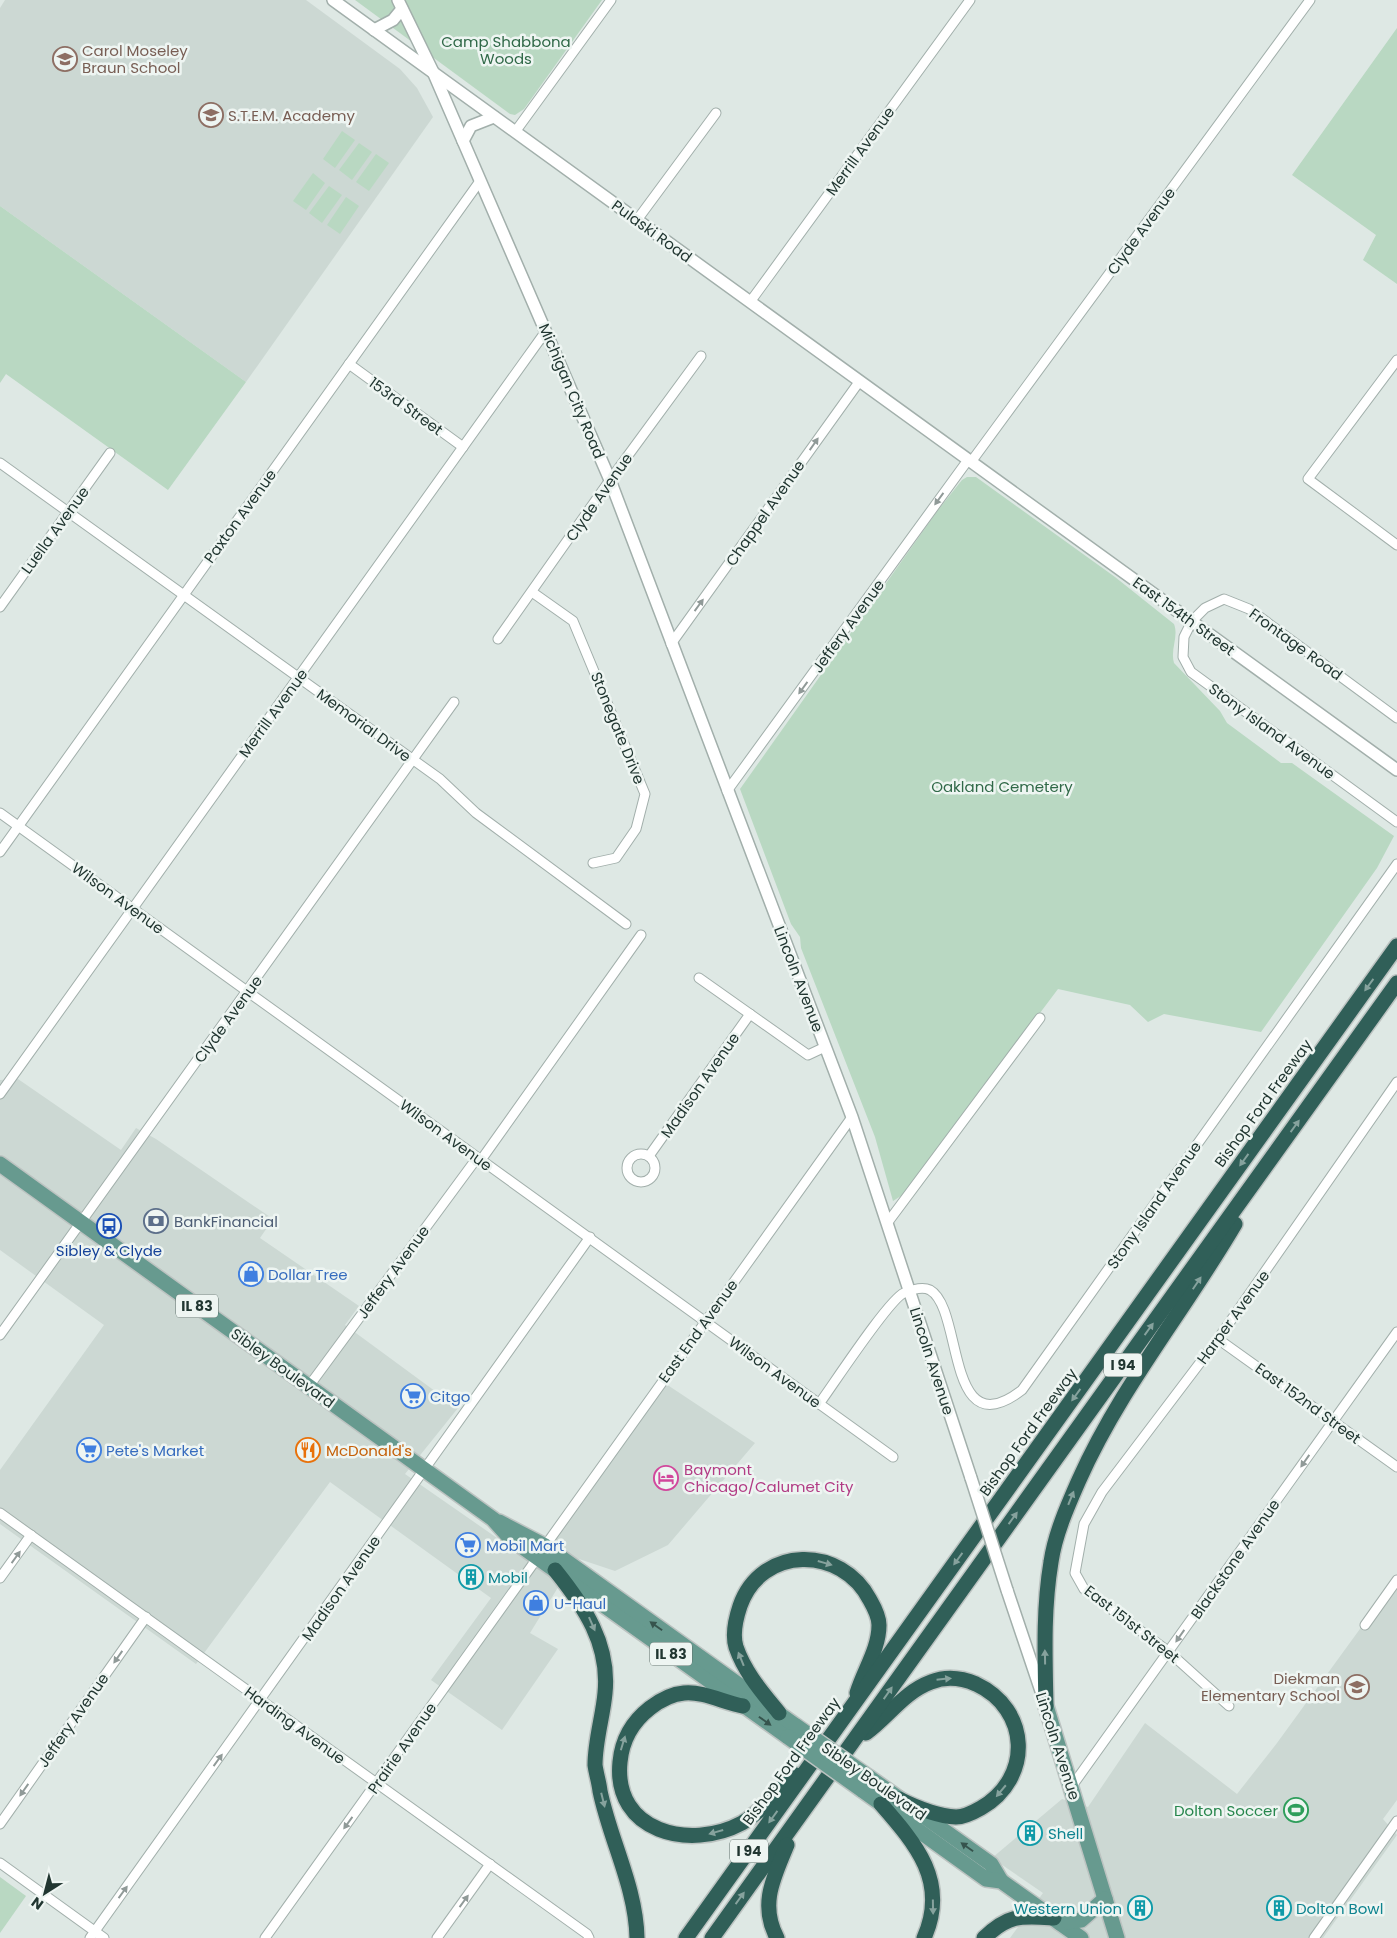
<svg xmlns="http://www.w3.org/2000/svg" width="1397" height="1938" font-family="Poppins,sans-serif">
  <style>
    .built { fill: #ccd8d3 }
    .green { fill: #b9d8c2 }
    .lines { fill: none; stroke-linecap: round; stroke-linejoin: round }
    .minor-casing { stroke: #a2afab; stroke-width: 11 }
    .tertiary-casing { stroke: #a2afab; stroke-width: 14 }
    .primary-casing { stroke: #bcc3c1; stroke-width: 18 }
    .motorway-casing { stroke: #bcc3c1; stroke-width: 18 }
    .minor { stroke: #fff; stroke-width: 9 }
    .tertiary { stroke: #fff; stroke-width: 11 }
    .primary { stroke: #679a8f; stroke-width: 15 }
    .motorway { stroke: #305f58; stroke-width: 15 }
    .tertiary-bridge-casing { stroke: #a2afab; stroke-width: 14; stroke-linecap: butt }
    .primary-bridge-casing { stroke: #bcc3c1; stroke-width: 18; stroke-linecap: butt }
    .tertiary-bridge { stroke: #fff; stroke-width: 11 }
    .primary-bridge { stroke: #679a8f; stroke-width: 15 }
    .oneway { fill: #909a98 }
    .oneway2 { fill: #86a29d }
    .oneway3 { fill: #36544d }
    .labels { text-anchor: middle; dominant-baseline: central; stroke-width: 5; stroke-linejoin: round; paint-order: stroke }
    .shield { fill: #eef5f2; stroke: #5e6f6b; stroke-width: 1 }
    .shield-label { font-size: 14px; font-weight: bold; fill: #213631 }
    .park-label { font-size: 15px; fill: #306948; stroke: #eef5f2 }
    .education-label { font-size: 15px; fill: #785e54; stroke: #eef5f2; text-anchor: start }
    .street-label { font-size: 15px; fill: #213631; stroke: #eef5f2 }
    .service-label { font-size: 15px; fill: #4e5e75; stroke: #eef5f2; text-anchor: start }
    .transit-label { font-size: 15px; fill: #164399; stroke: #eef5f2 }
    .shop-label { font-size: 15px; fill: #366cbe; stroke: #eef5f2; text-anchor: start }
    .food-label { font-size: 15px; fill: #c56008; stroke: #eef5f2; text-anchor: start }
    .hotel-label { font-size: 15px; fill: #b23c85; stroke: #eef5f2; text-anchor: start }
    .culture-label { font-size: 15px; fill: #0d838f; stroke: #eef5f2; text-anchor: start }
    .leisure-label { font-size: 15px; fill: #27864d; stroke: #eef5f2; text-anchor: end }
  </style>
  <rect width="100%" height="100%" fill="#dee8e4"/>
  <g class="built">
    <path d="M5,0H306L400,69L417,88L433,117L246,382L0,206V8Z"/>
    <path d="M18,1079L121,1150L136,1128L156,1139L273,1219L260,1238L359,1306L345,1325L458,1408L405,1474L536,1565L666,1384L755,1443L668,1545L615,1571L576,1558L530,1633L558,1649L502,1730L431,1680L491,1598L330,1482L196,1664L0,1524V1470L104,1325L0,1250V1080Z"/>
    <path d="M1397,1578V1800L1383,1819L1397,1835L1323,1938H1010L1043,1893L992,1858L1062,1799L1088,1807L1145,1723L1237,1794L1277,1743Z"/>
  </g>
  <g class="green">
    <path d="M355,0H602L524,109L515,115L510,114Z"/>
    <path d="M1397,28V284L1363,260L1376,235L1292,175Z"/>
    <path d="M342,131L355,140L335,168L323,159Z"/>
    <path d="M359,143L372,152L352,180L339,170Z"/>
    <path d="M376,154L389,163L369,191L356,182Z"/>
    <path d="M313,173L325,183L306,210L293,201Z"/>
    <path d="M329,186L342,195L322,223L309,213Z"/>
    <path d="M346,197L359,206L340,234L327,225Z"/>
    <path d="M0,206L246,382L168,490L6,374L0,383Z"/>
    <path d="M967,477H976L1115,577L1174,624C1179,637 1170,649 1174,663L1220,711L1227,723L1281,763H1292L1394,836L1377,868L1261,1032L1164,1014L1148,1022L1130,1005L1058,989L904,1194L893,1201L875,1137L801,948L800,937L791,924L740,789L938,510L962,480Z"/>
    <path d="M0,1877L26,1896L0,1933Z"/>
  </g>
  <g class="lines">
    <defs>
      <g id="minor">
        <path d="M515,132L611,0"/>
        <path d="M637,220L716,113"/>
        <path d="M750,302L970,0"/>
        <path d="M1397,360L1308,479L1397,545"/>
        <path d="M349,364L463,447"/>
        <path d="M971,462L1310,0"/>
        <path d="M0,463L440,779L476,813L626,924"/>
        <path d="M532,592L573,621L645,794L636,829L616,858L593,863"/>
        <path d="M0,607L110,453"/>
        <path d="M498,639L610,480L701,356"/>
        <path d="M671,644L859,382"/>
        <path d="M1397,718L1249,609L1224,599L1205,608L1192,621L1184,637L1183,657L1191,672L1397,822"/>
        <path d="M727,791L968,460"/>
        <path d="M0,813L893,1457"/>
        <path d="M0,852L480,181"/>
        <path d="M699,978L808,1055L825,1047"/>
        <path d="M0,1094L546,331"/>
        <circle cx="641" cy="1168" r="14"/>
        <path d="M649,1156L750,1014"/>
        <path d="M481,1160L641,935"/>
        <path d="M888,1222L1040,1018"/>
        <path d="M0,1335L454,702"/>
        <path d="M1218,1339L1397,1467"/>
        <path d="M309,1386L477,1158"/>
        <path d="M819,1404C833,1385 889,1299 904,1293C911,1290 922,1286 930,1290C964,1309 945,1449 1022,1390L1397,864"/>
        <path d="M0,1513L587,1934L589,1938"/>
        <path d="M545,1546L852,1117"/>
        <path d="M0,1578L31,1535"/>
        <path d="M1365,1625L1397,1580"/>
        <path d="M1229,1706L1169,1652L1084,1589L1075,1573L1084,1524L1102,1492L1218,1339L1397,1082"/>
        <path d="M1072,1786L1397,1332"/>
        <path d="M0,1824L146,1617"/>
        <path d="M0,1863L104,1938"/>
        <path d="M90,1938L590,1237"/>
        <path d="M265,1938L538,1557"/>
        <path d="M437,1938L490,1864"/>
        <path d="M1314,1938L1397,1821"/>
      </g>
      <g id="tertiary">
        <path d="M333,0L1397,770"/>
        <path d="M398,0L434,74L610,480L852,1117L971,1478"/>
        <path d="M374,30L393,20L402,9"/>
        <path d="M463,141L471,126L494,117"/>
        <path d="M1007,1590L1043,1697"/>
      </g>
      <g id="primary">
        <path d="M0,1164L493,1519L510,1538L788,1737"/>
        <path d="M499,1522L545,1546L796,1726"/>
        <path d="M1046,1706L1117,1938"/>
        <path d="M870,1778L991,1864L1001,1881"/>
        <path d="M862,1790L986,1879L1001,1881L1081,1938"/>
        <path d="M1060,1923L1081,1920L1105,1899"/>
      </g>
      <g id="motorway">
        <path d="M555,1570C584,1606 610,1644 605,1693C603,1716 595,1741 595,1765C596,1773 599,1782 600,1791C610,1840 636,1887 637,1938"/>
        <path d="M743,1706C725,1703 703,1691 684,1693C672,1694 659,1701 650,1708C632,1722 622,1740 620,1762C613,1832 690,1851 742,1823C763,1811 778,1790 796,1775"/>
        <path d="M1046,1706C1045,1657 1043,1610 1051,1562C1055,1534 1068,1505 1079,1480C1120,1388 1184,1311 1235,1224"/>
        <path d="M779,1713C762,1692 745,1673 736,1647C732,1634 736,1618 740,1606C761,1545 842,1545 870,1600C874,1607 879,1617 879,1625C879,1649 864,1670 857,1693"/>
        <path d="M866,1733C889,1716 904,1692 931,1682C946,1676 962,1678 976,1684C1030,1709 1033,1778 981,1808C974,1812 964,1817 956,1817C936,1816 917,1808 899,1799"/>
        <path d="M881,1804C916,1844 949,1882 924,1938"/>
        <path d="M686,1938L1397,946"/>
        <path d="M712,1938L1397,983"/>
        <path d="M777,1938C759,1904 774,1877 787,1845"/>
        <path d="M984,1938C1009,1914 1021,1916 1054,1918"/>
      </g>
    </defs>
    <use href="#minor" class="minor-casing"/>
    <use href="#tertiary" class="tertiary-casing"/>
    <use href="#primary" class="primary-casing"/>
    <use href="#motorway" class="motorway-casing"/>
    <use href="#minor" class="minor"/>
    <use href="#tertiary" class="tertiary"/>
    <use href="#primary" class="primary"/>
    <use href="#motorway" class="motorway"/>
    <defs>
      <path id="tertiary-bridge" d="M971,1478L1007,1590"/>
      <g id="primary-bridge">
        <path d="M796,1726L870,1778"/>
        <path d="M788,1737L862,1790"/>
      </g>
    </defs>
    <use href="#tertiary-bridge" class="tertiary-bridge-casing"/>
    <use href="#primary-bridge" class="primary-bridge-casing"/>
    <use href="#tertiary-bridge" class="tertiary-bridge"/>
    <use href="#primary-bridge" class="primary-bridge"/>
  </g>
  <defs><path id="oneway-solid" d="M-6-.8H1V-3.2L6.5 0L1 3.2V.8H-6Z" transform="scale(1.25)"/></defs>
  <g class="oneway">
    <use href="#oneway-solid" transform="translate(814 444) rotate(-55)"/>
    <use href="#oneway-solid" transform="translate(939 499) rotate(126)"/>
    <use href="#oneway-solid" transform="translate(699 605) rotate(-54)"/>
    <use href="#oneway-solid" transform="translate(803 688) rotate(126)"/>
    <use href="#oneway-solid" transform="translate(1305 1461) rotate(125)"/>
    <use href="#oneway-solid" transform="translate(16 1557) rotate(-54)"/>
    <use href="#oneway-solid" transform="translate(1180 1636) rotate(125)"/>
    <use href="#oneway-solid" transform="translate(118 1657) rotate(125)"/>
    <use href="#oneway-solid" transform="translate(218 1760) rotate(-54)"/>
    <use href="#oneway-solid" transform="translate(24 1790) rotate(125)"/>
    <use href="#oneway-solid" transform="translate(348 1823) rotate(126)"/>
    <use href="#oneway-solid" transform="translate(123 1892) rotate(-54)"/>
    <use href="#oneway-solid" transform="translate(464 1901) rotate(-54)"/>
  </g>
  <g class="oneway2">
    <use href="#oneway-solid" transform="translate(1369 985) rotate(126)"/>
    <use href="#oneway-solid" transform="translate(1295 1126) rotate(-54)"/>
    <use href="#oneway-solid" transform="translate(1244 1160) rotate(126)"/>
    <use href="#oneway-solid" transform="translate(1197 1283) rotate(-56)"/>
    <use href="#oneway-solid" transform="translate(1149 1329) rotate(-54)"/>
    <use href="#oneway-solid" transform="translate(1076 1395) rotate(126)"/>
    <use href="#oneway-solid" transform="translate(1071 1498) rotate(-68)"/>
    <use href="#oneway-solid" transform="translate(1013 1518) rotate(-54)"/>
    <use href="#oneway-solid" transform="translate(958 1559) rotate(126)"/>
    <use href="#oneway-solid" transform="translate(825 1563) rotate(16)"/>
    <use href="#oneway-solid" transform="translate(592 1624) rotate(66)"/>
    <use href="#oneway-solid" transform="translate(1045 1657) rotate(-91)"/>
    <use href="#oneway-solid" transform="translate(741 1659) rotate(-112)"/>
    <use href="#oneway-solid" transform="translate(944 1679) rotate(-6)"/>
    <use href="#oneway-solid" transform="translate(888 1693) rotate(-55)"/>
    <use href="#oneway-solid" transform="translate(623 1743) rotate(-73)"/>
    <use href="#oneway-solid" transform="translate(1001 1791) rotate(130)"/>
    <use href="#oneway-solid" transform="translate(603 1800) rotate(76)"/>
    <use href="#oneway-solid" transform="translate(773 1817) rotate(126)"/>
    <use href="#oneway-solid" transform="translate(716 1832) rotate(164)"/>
    <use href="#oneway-solid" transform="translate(740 1898) rotate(-54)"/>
    <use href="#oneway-solid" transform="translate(933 1907) rotate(89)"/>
  </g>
  <g class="oneway3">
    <use href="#oneway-solid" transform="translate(656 1626) rotate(-145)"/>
    <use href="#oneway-solid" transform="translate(765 1721) rotate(35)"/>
    <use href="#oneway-solid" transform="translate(967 1847) rotate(-145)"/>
  </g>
  <defs>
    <symbol id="school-ring" viewBox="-11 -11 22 22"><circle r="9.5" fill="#eef5f2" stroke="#8d6e63" stroke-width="1.5"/><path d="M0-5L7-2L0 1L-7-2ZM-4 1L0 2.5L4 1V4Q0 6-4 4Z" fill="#8d6e63"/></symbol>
    <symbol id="bank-ring" viewBox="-11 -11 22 22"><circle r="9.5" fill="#eef5f2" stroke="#5c6f8a" stroke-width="1.5"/><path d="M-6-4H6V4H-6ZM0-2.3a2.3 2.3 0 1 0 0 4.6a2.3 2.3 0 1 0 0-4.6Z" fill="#5c6f8a"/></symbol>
    <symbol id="bus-ring" viewBox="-11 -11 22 22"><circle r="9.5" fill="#eef5f2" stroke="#1a4fb4" stroke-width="1.5"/><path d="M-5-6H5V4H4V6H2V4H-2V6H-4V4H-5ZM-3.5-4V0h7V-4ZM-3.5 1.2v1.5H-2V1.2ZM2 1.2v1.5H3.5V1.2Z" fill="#1a4fb4"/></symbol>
    <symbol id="shop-ring" viewBox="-11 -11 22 22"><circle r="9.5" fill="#eef5f2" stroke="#3f7fe0" stroke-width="1.5"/><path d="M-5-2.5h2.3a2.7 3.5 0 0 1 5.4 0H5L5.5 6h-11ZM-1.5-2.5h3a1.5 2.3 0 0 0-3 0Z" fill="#3f7fe0"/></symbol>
    <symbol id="supermarket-ring" viewBox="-11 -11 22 22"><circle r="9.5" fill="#eef5f2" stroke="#3f7fe0" stroke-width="1.5"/><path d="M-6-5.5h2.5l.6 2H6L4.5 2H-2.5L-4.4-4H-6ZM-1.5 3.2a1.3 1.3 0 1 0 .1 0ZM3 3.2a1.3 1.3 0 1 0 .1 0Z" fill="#3f7fe0"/></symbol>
    <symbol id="restaurant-ring" viewBox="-11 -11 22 22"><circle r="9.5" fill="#eef5f2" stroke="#e8710a" stroke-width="1.5"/><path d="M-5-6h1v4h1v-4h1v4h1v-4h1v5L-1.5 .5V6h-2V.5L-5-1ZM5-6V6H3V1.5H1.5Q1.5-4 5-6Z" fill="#e8710a"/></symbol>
    <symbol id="hotel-ring" viewBox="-11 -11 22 22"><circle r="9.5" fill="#eef5f2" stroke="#d1479c" stroke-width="1.5"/><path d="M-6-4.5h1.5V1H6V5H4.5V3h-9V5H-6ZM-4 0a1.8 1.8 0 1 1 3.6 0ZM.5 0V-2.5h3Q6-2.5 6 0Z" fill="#d1479c"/></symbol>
    <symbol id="building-ring" viewBox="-11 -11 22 22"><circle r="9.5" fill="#eef5f2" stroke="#0f9aa8" stroke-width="1.5"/><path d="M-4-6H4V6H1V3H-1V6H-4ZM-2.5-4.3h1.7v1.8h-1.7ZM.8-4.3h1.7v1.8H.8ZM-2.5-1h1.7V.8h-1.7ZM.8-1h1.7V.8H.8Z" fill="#0f9aa8"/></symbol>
    <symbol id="stadium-ring" viewBox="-11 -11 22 22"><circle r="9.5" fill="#eef5f2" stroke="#2e9e5b" stroke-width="1.5"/><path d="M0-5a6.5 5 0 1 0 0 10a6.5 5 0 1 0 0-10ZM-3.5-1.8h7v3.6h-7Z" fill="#2e9e5b"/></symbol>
  </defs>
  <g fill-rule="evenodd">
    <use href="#school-ring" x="51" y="45" width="28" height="28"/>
    <use href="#school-ring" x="197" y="101" width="28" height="28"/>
    <use href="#bank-ring" x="142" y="1207" width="28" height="28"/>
    <use href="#bus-ring" x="95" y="1212" width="28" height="28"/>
    <use href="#shop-ring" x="237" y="1260" width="28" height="28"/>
    <use href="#supermarket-ring" x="399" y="1382" width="28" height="28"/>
    <use href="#supermarket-ring" x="75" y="1436" width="28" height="28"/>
    <use href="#restaurant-ring" x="294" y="1436" width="28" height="28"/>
    <use href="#hotel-ring" x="652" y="1464" width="28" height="28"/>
    <use href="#supermarket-ring" x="454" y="1531" width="28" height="28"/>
    <use href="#building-ring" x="457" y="1563" width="28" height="28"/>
    <use href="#shop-ring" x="522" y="1589" width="28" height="28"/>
    <use href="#school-ring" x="1343" y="1673" width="28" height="28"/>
    <use href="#stadium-ring" x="1282" y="1796" width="28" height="28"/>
    <use href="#building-ring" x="1016" y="1819" width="28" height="28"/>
    <use href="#building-ring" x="1126" y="1894" width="28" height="28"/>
    <use href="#building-ring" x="1265" y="1894" width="28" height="28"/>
  </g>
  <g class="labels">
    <g class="shield">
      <rect x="176" y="1294.5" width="42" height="23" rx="4"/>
      <rect x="1104" y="1353.5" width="38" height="23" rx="4"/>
      <rect x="650" y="1642.5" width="42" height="23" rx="4"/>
      <rect x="730" y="1839.5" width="38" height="23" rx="4"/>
    </g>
    <g class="shield-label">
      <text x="197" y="1306">IL 83</text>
      <text x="1123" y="1365">I 94</text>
      <text x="671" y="1654">IL 83</text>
      <text x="749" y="1851">I 94</text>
    </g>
    <g class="park-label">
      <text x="506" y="41">Camp Shabbona<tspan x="506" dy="17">Woods</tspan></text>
      <text x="1002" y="786">Oakland Cemetery</text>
    </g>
    <g class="education-label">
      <text x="82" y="50">Carol Moseley<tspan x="82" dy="17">Braun School</tspan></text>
      <text x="228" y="115">S.T.E.M. Academy</text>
      <text x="1340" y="1678" text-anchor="end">Diekman<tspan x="1340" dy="17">Elementary School</tspan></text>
    </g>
    <g class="street-label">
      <text transform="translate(860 151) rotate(-54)">Merrill Avenue</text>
      <text transform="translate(652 231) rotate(36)">Pulaski Road</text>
      <text transform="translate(1141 231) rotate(-54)">Clyde Avenue</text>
      <text transform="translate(572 391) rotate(67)">Michigan City Road</text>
      <text transform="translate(406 406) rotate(36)">153rd Street</text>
      <text transform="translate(599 497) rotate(-55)">Clyde Avenue</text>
      <text transform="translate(765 513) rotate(-55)">Chappel Avenue</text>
      <text transform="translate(240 516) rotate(-54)">Paxton Avenue</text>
      <text transform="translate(55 530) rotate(-54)">Luella Avenue</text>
      <text transform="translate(1184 616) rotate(36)">East 154th Street</text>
      <text transform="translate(848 626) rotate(-54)">Jeffery Avenue</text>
      <text transform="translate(1296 644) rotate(36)">Frontage Road</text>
      <text transform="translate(273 713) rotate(-54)">Merrill Avenue</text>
      <text transform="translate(364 725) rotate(36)">Memorial Drive</text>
      <text transform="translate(618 728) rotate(68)">Stonegate Drive</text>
      <text transform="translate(1272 731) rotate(36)">Stony Island Avenue</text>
      <text transform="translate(118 898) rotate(36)">Wilson Avenue</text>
      <text transform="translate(799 979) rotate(69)">Lincoln Avenue</text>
      <text transform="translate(228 1019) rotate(-54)">Clyde Avenue</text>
      <text transform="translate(700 1085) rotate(-55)">Madison Avenue</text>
      <text transform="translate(1263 1103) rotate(-54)">Bishop Ford Freeway</text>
      <text transform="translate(446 1135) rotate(36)">Wilson Avenue</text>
      <text transform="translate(1154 1205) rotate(-55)">Stony Island Avenue</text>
      <text transform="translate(393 1272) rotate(-54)">Jeffery Avenue</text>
      <text transform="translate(1233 1317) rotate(-54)">Harper Avenue</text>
      <text transform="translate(698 1331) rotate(-54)">East End Avenue</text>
      <text transform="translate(932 1361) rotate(72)">Lincoln Avenue</text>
      <text transform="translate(283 1368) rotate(36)">Sibley Boulevard</text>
      <text transform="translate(775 1372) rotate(36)">Wilson Avenue</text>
      <text transform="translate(1308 1403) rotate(36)">East 152nd Street</text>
      <text transform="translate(1028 1432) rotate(-54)">Bishop Ford Freeway</text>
      <text transform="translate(1235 1559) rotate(-55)">Blackstone Avenue</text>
      <text transform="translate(341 1588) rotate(-55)">Madison Avenue</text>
      <text transform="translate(1132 1624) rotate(38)">East 151st Street</text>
      <text transform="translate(73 1720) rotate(-55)">Jeffery Avenue</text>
      <text transform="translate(295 1725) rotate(36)">Harding Avenue</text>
      <text transform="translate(1058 1746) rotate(72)">Lincoln Avenue</text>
      <text transform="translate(402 1748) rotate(-55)">Prairie Avenue</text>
      <text transform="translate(791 1761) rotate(-54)">Bishop Ford Freeway</text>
      <text transform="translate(874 1781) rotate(35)">Sibley Boulevard</text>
    </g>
    <g class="service-label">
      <text x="174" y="1221">BankFinancial</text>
    </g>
    <g class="transit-label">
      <text x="109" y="1250">Sibley &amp; Clyde</text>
    </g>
    <g class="shop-label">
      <text x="268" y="1274">Dollar Tree</text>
      <text x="430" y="1396">Citgo</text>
      <text x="106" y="1450">Pete's Market</text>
      <text x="486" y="1545">Mobil Mart</text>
      <text x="554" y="1603">U-Haul</text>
    </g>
    <g class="food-label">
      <text x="326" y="1450">McDonald's</text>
    </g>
    <g class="hotel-label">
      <text x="684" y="1469">Baymont<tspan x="684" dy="17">Chicago/Calumet City</tspan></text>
    </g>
    <g class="culture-label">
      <text x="488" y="1577">Mobil</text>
      <text x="1048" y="1833">Shell</text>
      <text x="1122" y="1908" text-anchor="end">Western Union</text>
      <text x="1296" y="1908">Dolton Bowl</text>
    </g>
    <g class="leisure-label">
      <text x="1278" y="1810">Dolton Soccer</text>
    </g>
  </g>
  <g transform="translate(45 1893) rotate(216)" stroke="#eef5f2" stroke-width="4" paint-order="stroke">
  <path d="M0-4L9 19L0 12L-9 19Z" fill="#213631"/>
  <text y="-8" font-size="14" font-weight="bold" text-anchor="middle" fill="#213631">N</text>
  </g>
</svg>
